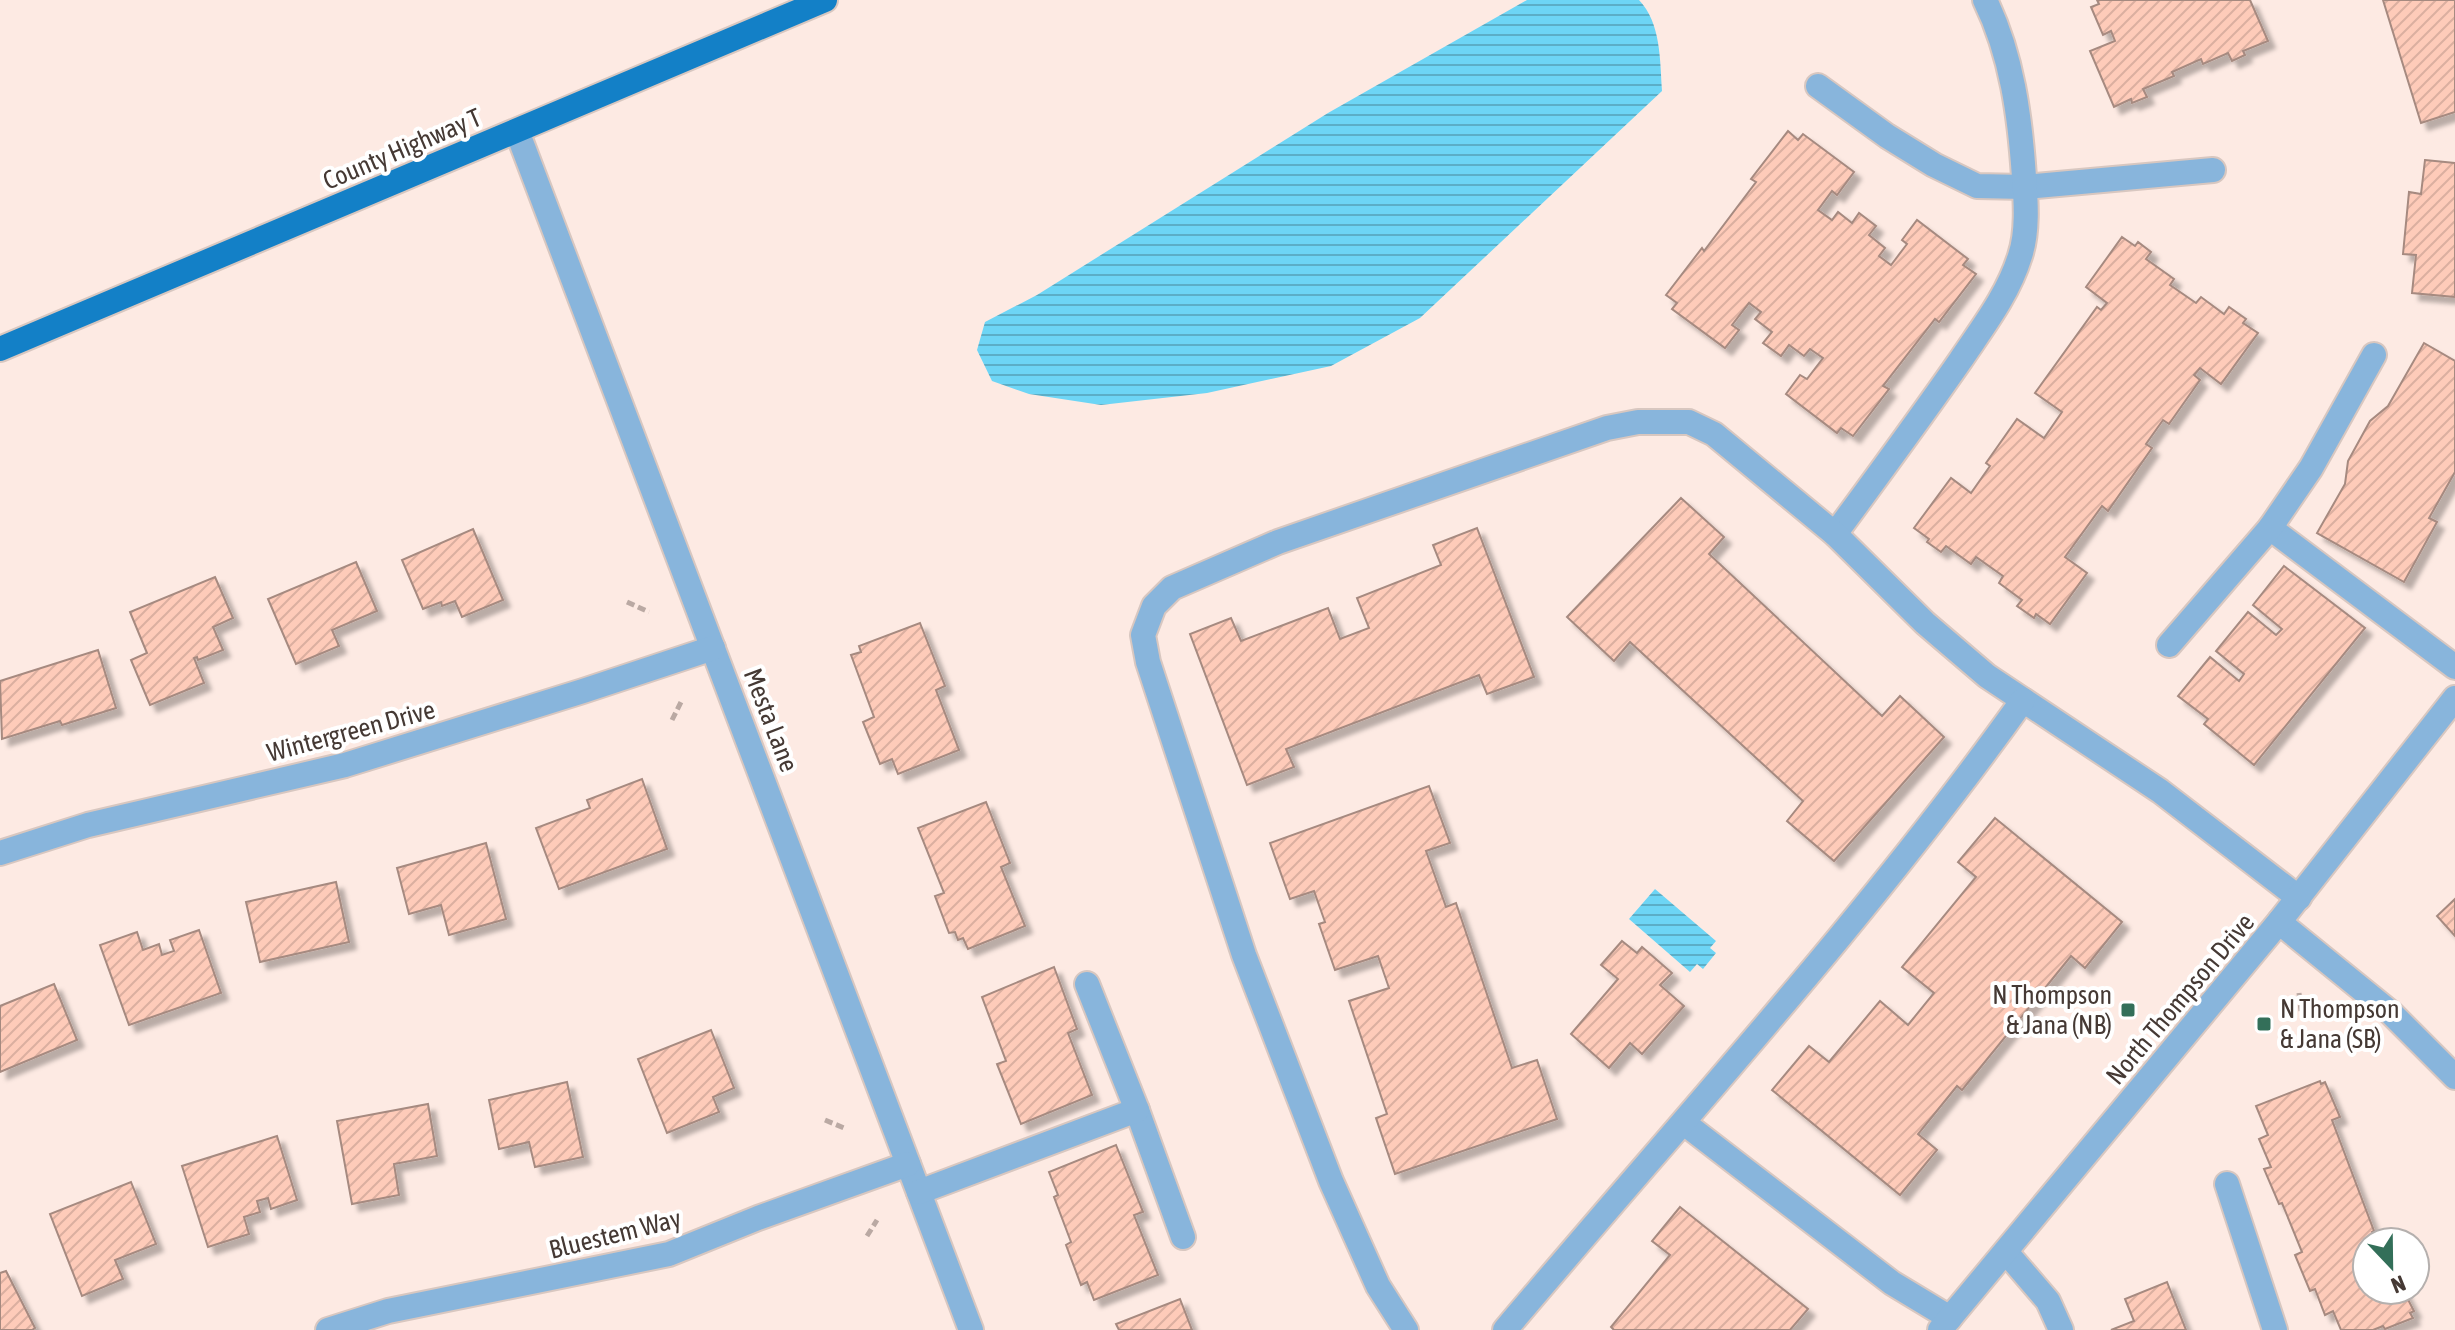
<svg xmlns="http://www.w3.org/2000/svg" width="2455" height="1330" font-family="'Asap Condensed',sans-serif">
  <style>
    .water { fill: url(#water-rules) }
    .building { fill: url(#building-hatch); stroke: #a68a80; stroke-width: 2; filter: url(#shadow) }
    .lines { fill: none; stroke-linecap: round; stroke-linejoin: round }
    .minor-casing { stroke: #d8c7c0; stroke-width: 28 }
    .major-casing { stroke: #d8c7c0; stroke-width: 28 }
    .path { stroke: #baa9a3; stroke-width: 5; stroke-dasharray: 8 4; stroke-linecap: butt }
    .minor { stroke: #88b5dc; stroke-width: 24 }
    .major { stroke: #1380c7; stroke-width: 24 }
    .poi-dot { fill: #336f59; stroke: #fff; stroke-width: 3 }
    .labels { text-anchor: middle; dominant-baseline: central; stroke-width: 8; stroke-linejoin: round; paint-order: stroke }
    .street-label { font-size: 26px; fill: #453934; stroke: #fff }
    .poi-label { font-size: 26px; fill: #453934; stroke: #fff; text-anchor: end }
  </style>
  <defs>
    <pattern id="water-rules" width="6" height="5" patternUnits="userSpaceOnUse" patternTransform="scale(2)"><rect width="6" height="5" fill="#6dd5f5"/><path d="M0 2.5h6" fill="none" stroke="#5baec7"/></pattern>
    <pattern id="building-hatch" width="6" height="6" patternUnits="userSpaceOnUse" patternTransform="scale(2)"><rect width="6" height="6" fill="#fecbb9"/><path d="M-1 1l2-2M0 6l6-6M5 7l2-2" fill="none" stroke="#dbafa0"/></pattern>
    <filter id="shadow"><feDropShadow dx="7" dy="7" stdDeviation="2" flood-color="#0004"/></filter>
  </defs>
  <rect width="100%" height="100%" fill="#fdeae3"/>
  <g class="water">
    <path d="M1527,0H1639C1661,23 1660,60 1662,91L1420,318L1331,366L1207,393L1101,405L1029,394L992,381L977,350L985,322L1037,295L1328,113Z"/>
    <path d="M1655,889L1716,941L1710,948L1716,953L1703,969L1697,964L1690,972L1629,919Z"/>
  </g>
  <g class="building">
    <path d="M2097,0H2250L2268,41L2243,51L2245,55L2232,61L2228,53L2203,64L2201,59L2172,72L2174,76L2143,89L2147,97L2132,103L2131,99L2114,107L2090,51L2115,41L2111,31L2103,35L2091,7L2099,4Z"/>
    <path d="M2383,0H2455V112L2421,123Z"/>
    <path d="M1788,131L1798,140L1803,134L1854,172L1837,195L1832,191L1818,210L1832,220L1838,212L1852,223L1859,213L1876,226L1869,235L1885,248L1879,256L1891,265L1907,244L1902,240L1917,220L1968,259L1963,265L1976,274L1939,322L1935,319L1883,386L1889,389L1853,436L1841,428L1837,433L1786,394L1800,375L1807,379L1823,358L1810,349L1804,356L1789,345L1781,356L1763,343L1772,332L1755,319L1761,312L1749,303L1732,325L1739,330L1725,348L1672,309L1677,303L1666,295L1702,248L1704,251L1756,182L1751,179Z"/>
    <path d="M2425,160L2455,163V297L2412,293L2416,255L2403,254L2409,192L2421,194Z"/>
    <path d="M2122,237L2135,246L2138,242L2151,252L2146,259L2174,279L2170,285L2196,303L2201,297L2224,314L2229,307L2246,319L2243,323L2258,333L2221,384L2200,368L2194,375L2200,380L2169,424L2163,420L2146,444L2152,448L2108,511L2102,506L2065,557L2087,573L2050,624L2036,614L2034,618L2017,606L2022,600L1999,583L2003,576L1976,557L1971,564L1946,546L1941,552L1927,542L1929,539L1914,528L1951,478L1971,493L1990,466L1986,463L2017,419L2044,438L2062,412L2035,393L2097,307L2101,310L2107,303L2086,287Z"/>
    <path d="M2424,343L2455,361V472L2429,518L2437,522L2404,582L2317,533L2345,484L2348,461L2370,421L2388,406Z"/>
    <path d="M1681,498L1724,537L1709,554L1882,716L1900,696L1944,737L1834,861L1787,821L1803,801L1630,642L1614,661L1567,617Z"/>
    <path d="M1477,528L1534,677L1487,694L1479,675L1286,749L1294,767L1247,785L1190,634L1231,618L1241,641L1328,608L1340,639L1369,628L1357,598L1441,565L1433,545Z"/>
    <path d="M473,529L503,600L462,617L455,601L442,606L441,602L423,609L402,560Z"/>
    <path d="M356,562L377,611L332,630L339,646L296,664L268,599Z"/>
    <path d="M2284,566L2365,628L2254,765L2204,724L2208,719L2178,696L2210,657L2239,681L2244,674L2216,651L2248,612L2276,635L2282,629L2253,605Z"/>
    <path d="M215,577L233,618L213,627L223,650L198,660L197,657L194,658L204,683L150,705L131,660L147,653L130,612Z"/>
    <path d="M920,623L945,686L936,690L959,750L898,774L892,759L880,764L863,722L874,717L851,655L861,652L859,646Z"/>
    <path d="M98,650L116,708L62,725L60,721L2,739L0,681Z"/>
    <path d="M642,779L667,849L559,889L536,828L590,808L587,800Z"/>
    <path d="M1429,786L1450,843L1426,851L1446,907L1456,903L1512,1068L1537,1060L1557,1119L1395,1174L1376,1118L1387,1114L1349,1001L1389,988L1378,956L1335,970L1319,924L1325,922L1314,891L1290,899L1270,843Z"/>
    <path d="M986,802L1010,863L1001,867L1025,926L968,949L963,938L958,940L955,932L949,933L935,896L944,893L918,828Z"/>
    <path d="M1995,818L2122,922L2085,968L2071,956L1962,1090L1957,1086L1918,1134L1937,1150L1900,1195L1772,1090L1809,1046L1829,1062L1880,1001L1908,1025L1934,993L1902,967L1976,877L1958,862Z"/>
    <path d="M486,843L506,919L449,935L441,905L409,914L397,868Z"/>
    <path d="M336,882L349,942L260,962L246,902Z"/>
    <path d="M2455,899V936L2437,916Z"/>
    <path d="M199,930L221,993L129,1025L100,945L137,932L143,950L159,944L162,955L174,951L170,940Z"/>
    <path d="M1622,941L1637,953L1642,947L1672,973L1660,985L1684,1006L1642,1054L1630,1043L1609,1068L1571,1034L1618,979L1601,965Z"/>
    <path d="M1054,967L1077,1029L1068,1033L1092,1095L1021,1124L997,1064L1006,1061L982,997Z"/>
    <path d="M54,984L77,1040L0,1072V1006Z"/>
    <path d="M711,1030L734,1088L713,1097L719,1112L667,1133L638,1059Z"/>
    <path d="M2320,1081L2321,1084L2325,1082L2340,1117L2332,1120L2374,1231L2372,1232L2376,1242H2367V1290H2403L2414,1311L2410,1313L2413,1318L2385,1329L2383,1326L2373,1330H2341L2333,1311L2325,1315L2315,1289L2310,1291L2295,1255L2302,1252L2282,1203L2279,1204L2264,1169L2271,1167L2259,1139L2268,1135L2256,1106Z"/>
    <path d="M567,1082L583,1157L535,1167L529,1142L499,1149L489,1100Z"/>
    <path d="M428,1104L437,1156L394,1164L399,1195L352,1204L337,1121Z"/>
    <path d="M277,1136L297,1200L271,1209L268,1198L257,1201L260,1212L244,1217L249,1234L208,1247L182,1166Z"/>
    <path d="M1116,1145L1143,1212L1134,1215L1158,1275L1094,1300L1087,1282L1081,1285L1066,1245L1071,1242L1054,1197L1058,1195L1049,1172Z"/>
    <path d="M131,1182L156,1244L115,1260L123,1279L82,1296L50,1214Z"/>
    <path d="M1680,1207L1808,1309L1790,1330H1614L1611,1327L1670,1255L1652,1241Z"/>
    <path d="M6,1271L35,1328L32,1330H0V1273Z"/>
    <path d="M2167,1282L2186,1330H2111L2134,1321L2125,1299Z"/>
    <path d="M1180,1299L1192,1330H1119L1116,1324Z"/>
  </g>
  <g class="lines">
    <defs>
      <g id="minor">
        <path d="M1818,86L1887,136L1934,165L1977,186L2025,187L2213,170"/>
        <path d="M517,131L971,1330"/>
        <path d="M2270,528L2455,667"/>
        <path d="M1835,534C1877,477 1919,420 1960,361C1982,328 2008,295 2020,256C2028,232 2026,202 2024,177C2020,117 2012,55 1985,0"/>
        <path d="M2169,645L2270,528L2311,468L2374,355"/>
        <path d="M0,853L88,825L345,765L583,691L713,648"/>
        <path d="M2279,922L2391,1013L2455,1077"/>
        <path d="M1137,1110L1183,1237"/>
        <path d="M1684,1123L1892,1283L1950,1318"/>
        <path d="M2227,1184L2275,1330"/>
        <path d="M919,1192L1137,1110L1087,984"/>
        <path d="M2006,1252L2048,1301L2061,1330"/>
        <path d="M328,1330L388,1311L669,1254L758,1218L908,1164"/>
        <path d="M1406,1330L1378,1286L1331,1181L1244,955L1148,662L1143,635L1154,606L1172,588L1278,542L1607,428L1638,422H1689L1714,434L1835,534L1925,623L1987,676L2160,791L2299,898"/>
        <path d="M1505,1330C1680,1122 1865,921 2023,700"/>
        <path d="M1940,1330L2279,922L2455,698"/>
      </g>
      <path id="major" d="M0,349L825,0"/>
    </defs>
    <use href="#minor" class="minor-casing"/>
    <use href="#major" class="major-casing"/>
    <g class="path">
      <path d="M627,602L649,612"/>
      <path d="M672,720L682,700"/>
      <path d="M2299,993L2301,1011"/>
      <path d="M825,1120L844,1128"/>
      <path d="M867,1236L877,1220"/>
    </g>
    <use href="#minor" class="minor"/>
    <use href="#major" class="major"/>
  </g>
  <g class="poi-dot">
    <rect x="2120" y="1002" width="16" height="16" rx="4"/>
    <rect x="2256" y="1016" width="16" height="16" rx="4"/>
  </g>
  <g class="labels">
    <g class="street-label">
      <text transform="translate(402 149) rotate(-23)">County Highway T</text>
      <text transform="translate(771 720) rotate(69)">Mesta Lane</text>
      <text transform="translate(351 731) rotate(-15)">Wintergreen Drive</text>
      <text transform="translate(2180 999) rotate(-50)">North Thompson Drive</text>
      <text transform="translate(615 1234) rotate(-14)">Bluestem Way</text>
    </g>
    <g class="poi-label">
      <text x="2112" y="995">N Thompson<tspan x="2112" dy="30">&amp; Jana (NB)</tspan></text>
      <text x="2280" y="1009" text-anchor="start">N Thompson<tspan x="2280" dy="30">&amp; Jana (SB)</tspan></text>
    </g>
  </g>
  <g transform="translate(2391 1266) rotate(158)"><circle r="38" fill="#ffffff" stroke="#b5b0ae" stroke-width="2"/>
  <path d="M0-6L14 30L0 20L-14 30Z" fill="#336f59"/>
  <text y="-12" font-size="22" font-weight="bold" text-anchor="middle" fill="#453934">N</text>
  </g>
</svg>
